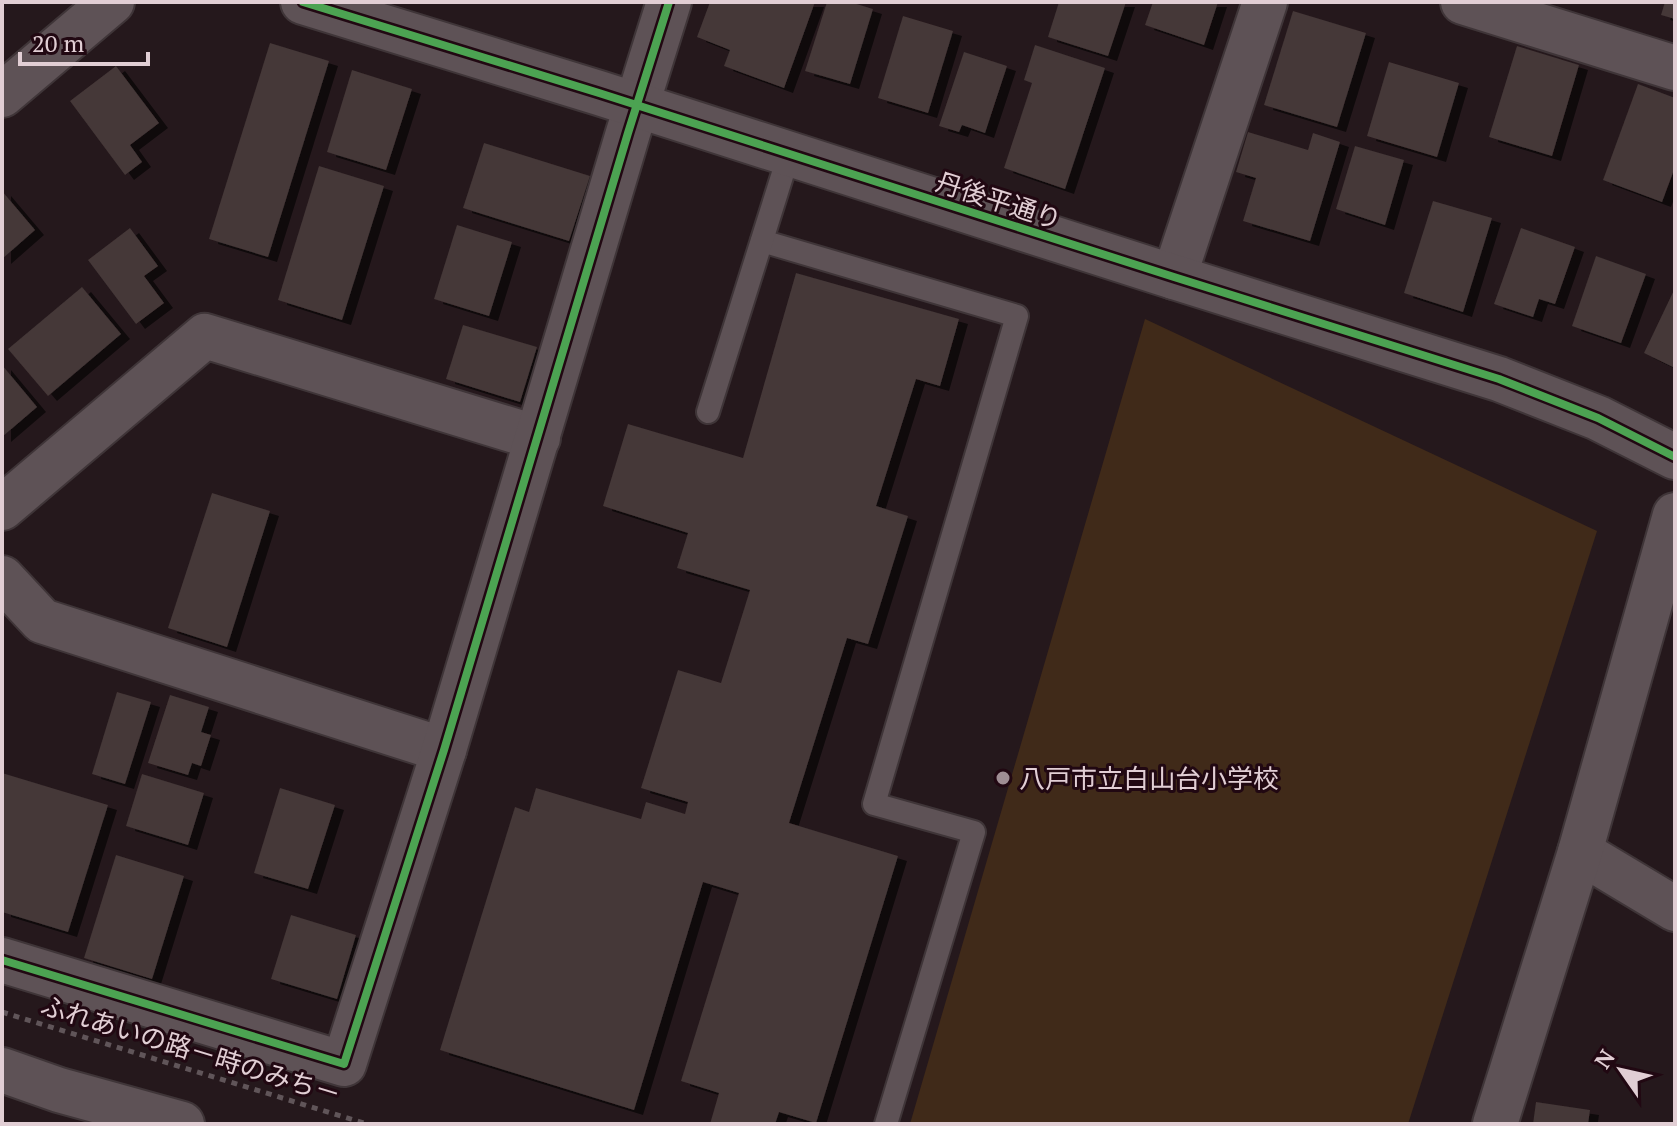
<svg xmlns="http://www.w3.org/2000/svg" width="1677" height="1126" font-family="'PT Serif','Noto Sans JP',serif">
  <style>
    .park { fill: #402a19 }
    .building { fill: #443737; filter: url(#shadow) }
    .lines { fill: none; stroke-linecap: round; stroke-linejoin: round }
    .lane-casing { stroke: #3f3538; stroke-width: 26 }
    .street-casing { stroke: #3f3538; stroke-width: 48 }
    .secondary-casing { stroke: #3f3538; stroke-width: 48 }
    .path { stroke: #605559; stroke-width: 5; stroke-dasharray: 6 6; stroke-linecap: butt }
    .lane { stroke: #5e5256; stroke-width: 22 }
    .street { stroke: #5e5256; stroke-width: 44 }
    .secondary { stroke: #5e5256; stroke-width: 44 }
    .cycleway-casing { stroke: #210812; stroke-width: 13 }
    .cycleway { stroke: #4ca352; stroke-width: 8 }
    .poi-dot { fill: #9f8e94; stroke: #210812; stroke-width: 3 }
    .labels { text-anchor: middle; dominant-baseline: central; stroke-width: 6; stroke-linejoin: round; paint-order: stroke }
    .street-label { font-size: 26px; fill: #e1ced4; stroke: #210812 }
    .poi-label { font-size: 26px; fill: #e1ced4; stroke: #210812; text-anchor: start }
  </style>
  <defs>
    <filter id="shadow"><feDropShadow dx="9" dy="5" stdDeviation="0" flood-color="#0009"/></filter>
  </defs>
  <rect width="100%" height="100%" fill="#25181c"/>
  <path class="park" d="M1145,319L1597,531L1408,1124H910Z"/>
  <g class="building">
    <path d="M710,2H815L784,88L724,66L730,50L697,37Z"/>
    <path d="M827,2H850L873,9L850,84L805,71Z"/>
    <path d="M1059,2H1126L1108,56L1048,37Z"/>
    <path d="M1153,2H1218L1204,45L1145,25Z"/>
    <path d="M1665,2H1675V19L1661,15Z"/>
    <path d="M1293,11L1366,33L1337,127L1264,105Z"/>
    <path d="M903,16L953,31L928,113L878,98Z"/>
    <path d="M270,43L329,61L268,257L209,239Z"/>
    <path d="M1035,45L1105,68L1065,189L1004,168L1032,83L1024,80Z"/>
    <path d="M1517,46L1579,65L1552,156L1489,137Z"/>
    <path d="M964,52L1007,66L985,133L962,125L959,132L939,126Z"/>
    <path d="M1389,62L1459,83L1437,157L1367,136Z"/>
    <path d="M116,66L159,123L130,145L142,162L125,175L70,101Z"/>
    <path d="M352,70L412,89L386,170L327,152Z"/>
    <path d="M1638,84L1675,98V167L1662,202L1603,180Z"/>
    <path d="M1248,132L1308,150L1313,133L1340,142L1310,241L1243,221L1256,178L1236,172Z"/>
    <path d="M484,143L590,176L569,241L463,208Z"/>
    <path d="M1355,146L1404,160L1385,225L1336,209Z"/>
    <path d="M319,166L384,186L342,320L278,300Z"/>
    <path d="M2,191L35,230L2,259Z"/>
    <path d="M1433,201L1492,218L1463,312L1404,293Z"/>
    <path d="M457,225L512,242L489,316L434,299Z"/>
    <path d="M130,228L158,266L144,276L164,303L136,324L88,260Z"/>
    <path d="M1521,228L1575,247L1555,304L1539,299L1533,317L1494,304Z"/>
    <path d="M1596,256L1646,274L1621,343L1572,326Z"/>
    <path d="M796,273L959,319L940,386L916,379L876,506L908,516L868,644L847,638L789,823L898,856L816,1123L779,1112L775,1124H710L719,1093L681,1081L739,893L703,882L634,1110L440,1050L515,807L529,812L536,788L641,819L646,802L685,814L688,802L641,788L678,670L721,683L750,590L677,568L688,533L603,506L628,424L743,458Z"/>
    <path d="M82,287L121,334L48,396L8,349Z"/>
    <path d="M1675,288V368L1644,353Z"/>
    <path d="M463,325L537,347L520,402L446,379Z"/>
    <path d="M2,365L37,407L2,437Z"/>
    <path d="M212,493L270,511L227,647L168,628Z"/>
    <path d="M117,692L151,702L125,784L92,774Z"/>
    <path d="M170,695L209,707L201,732L211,735L201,766L192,763L188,775L148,763Z"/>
    <path d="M2,773L108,805L68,932L2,912Z"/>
    <path d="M142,774L204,793L188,845L126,826Z"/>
    <path d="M280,788L335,805L308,889L254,873Z"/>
    <path d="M116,855L184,876L152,979L84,958Z"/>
    <path d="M291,915L356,935L337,999L271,979Z"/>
    <path d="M1536,1102L1590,1110L1588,1124H1533Z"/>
  </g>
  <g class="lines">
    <defs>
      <g id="lane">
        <path d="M762,241L1017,316L874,804L974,832L886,1124"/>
        <path d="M708,412L789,154"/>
      </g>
      <g id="street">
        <path d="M1463,2L1675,68"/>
        <path d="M1174,277L1265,2"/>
        <path d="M2,508L205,336L538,438"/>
        <path d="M2,578L42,621L444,750"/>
        <path d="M1580,852L1675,909"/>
        <path d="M2,960L344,1064L444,750L628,133L669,2"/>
        <path d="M2,1070L59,1090L182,1124"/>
        <path d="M1495,1124L1580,852L1675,515"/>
      </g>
      <g id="secondary">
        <path d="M303,2L599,93L1174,277L1499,379L1598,418L1675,457"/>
        <path d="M2,95L112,2"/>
      </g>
    </defs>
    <use href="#lane" class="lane-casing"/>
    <use href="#street" class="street-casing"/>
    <use href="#secondary" class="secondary-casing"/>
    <path class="path" d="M2,1012L367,1124"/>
    <use href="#lane" class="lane"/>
    <use href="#street" class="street"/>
    <use href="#secondary" class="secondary"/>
    <defs>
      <g id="cycleway">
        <path d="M303,2L599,93L1174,277L1499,379L1598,418L1675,457"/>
        <path d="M2,960L344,1064L444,750L628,133L669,2"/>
      </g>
    </defs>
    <use href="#cycleway" class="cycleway-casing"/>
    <use href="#cycleway" class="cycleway"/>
  </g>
  <circle class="poi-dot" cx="1003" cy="778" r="8"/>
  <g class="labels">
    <g class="street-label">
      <text transform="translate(999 200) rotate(18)">丹後平通り</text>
      <text transform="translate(191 1049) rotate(17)">ふれあいの路－時のみち－</text>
    </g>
    <g class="poi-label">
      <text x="1019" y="778">八戸市立白山台小学校</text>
    </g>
  </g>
  <rect width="1677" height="1126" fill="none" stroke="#e1ced4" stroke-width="8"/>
  <g transform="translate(1621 1070) rotate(304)" stroke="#210812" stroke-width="6" paint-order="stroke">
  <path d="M0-6L14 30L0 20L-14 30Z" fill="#e1ced4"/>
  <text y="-12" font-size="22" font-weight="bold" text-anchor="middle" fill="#e1ced4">N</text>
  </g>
  <path d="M20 52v12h128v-12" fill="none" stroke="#e1ced4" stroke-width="4"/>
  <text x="32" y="52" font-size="24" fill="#e1ced4" stroke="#210812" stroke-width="6" paint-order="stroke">20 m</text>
</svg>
